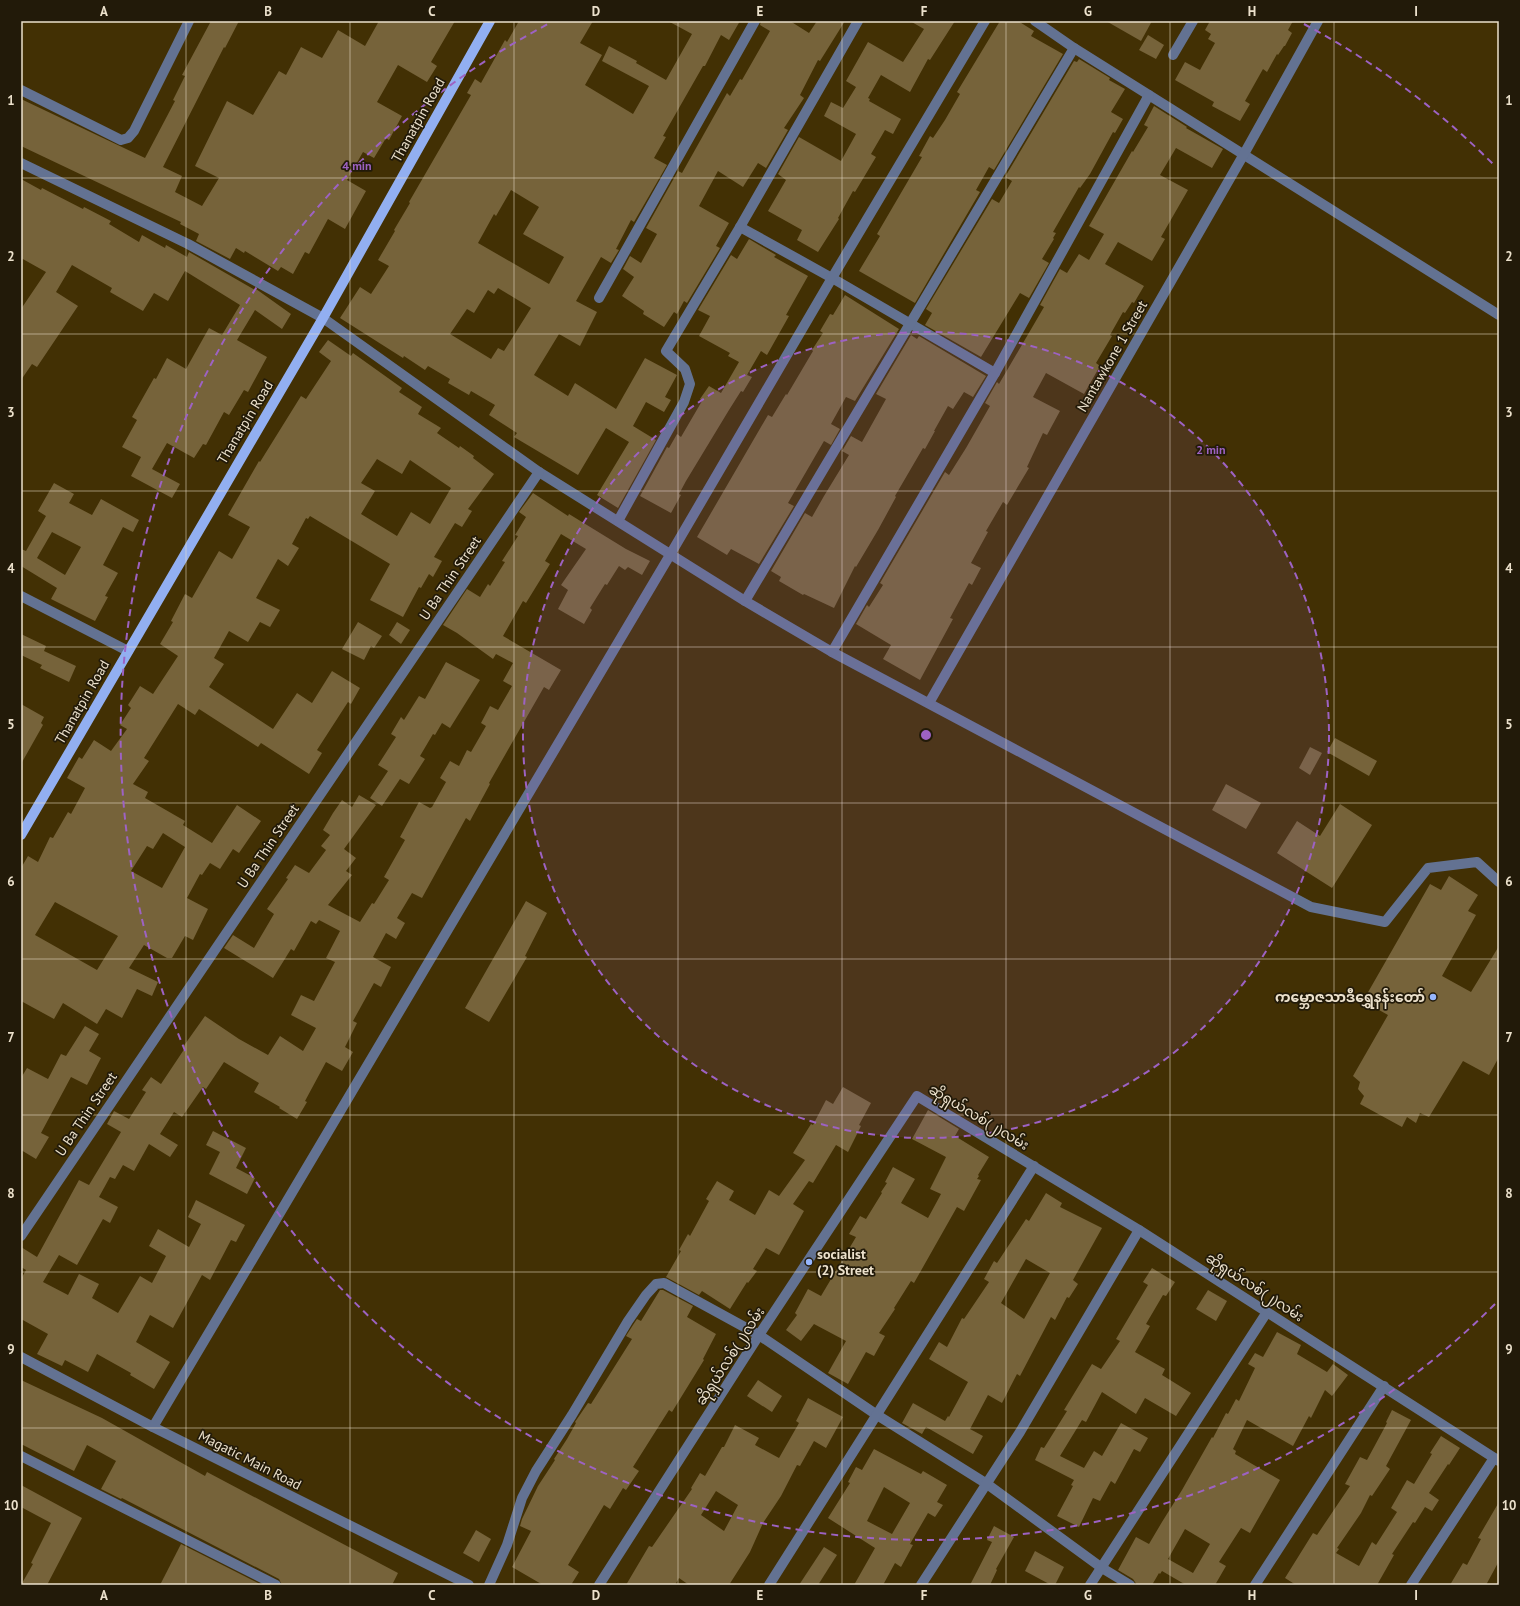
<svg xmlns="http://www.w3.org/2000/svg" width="1520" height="1606" font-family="'PT Sans','Noto Sans Myanmar',sans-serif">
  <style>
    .building { fill: #76633a; fill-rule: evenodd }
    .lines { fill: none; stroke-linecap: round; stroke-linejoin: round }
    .minor { stroke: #637292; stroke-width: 10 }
    .major { stroke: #92aff1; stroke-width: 10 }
    .grid { fill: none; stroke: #ece1cc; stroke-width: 1; stroke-opacity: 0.55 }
    .ring { fill: none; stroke: #9d62c3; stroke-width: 2; stroke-dasharray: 7 5 }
    .poi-dot { fill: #96b6fd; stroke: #221a09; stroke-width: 1.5 }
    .labels { text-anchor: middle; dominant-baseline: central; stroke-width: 3.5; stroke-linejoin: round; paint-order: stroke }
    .street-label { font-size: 14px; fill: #ece1cc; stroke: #221a09 }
    .poi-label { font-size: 14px; font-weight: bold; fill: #ece1cc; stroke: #221a09; text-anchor: end }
    .centre { fill: #9d62c3; stroke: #221a09; stroke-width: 2 }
    .ring-label { font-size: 12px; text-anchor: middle; font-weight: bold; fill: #9d62c3; stroke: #221a09; stroke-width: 3.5; stroke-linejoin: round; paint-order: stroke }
    .neatline { fill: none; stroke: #ece1cc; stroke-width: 1.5 }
    .grid-label { font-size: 13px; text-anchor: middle; font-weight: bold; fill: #ece1cc }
  </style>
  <rect width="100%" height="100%" fill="#423004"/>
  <g class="building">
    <path d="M211,21H239L225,48L224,47L163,167L182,176L175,192L202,206L219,178L195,166L227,101L253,115L279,71L286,75L301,47L322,58L338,30L365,46L379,21H455L431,62L437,66L427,82L398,65L377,102L402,116L389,140L386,138L374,158L363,152L347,180L366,191L345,229L328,219L309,254L305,252L293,274L281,267L278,271L245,251L244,253L236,248L230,259L196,241L199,234L180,224L181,222L21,146V99L145,158L175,101L173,100L185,76L182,75Z"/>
    <path d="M519,21H593L580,43L602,55L585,85L633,114L649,86L602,61L609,46L637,61L636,63L666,80L692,34L668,21H740L729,40L721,35L705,66H703L663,136L666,137L654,158L667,165L634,222L631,220L616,249L619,250L611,263L601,257L576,301L597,312L580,346L559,334L534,375L568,396L575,383L616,409L645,358L677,375L665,397L671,400L664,412L646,402L633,426L656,440L618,508L597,495L629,442L606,428L578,475L514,437L517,433L489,415L495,405L471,391L469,395L448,383L450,379L428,366L425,370L404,356L403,358L340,318L360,287L371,294L389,266L378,260L395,231L394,230L410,203L409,202L471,95L467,93L475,79L481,83L505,40L507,42ZM511,190L539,207L523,234L564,257L549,284L478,243L494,214L496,216ZM498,288L531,308L504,351L498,348L491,359L450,334L467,309L474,313L488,290L494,294Z"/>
    <path d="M761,21H790L809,33L817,21H845L820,61L818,60L800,95L804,98L784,128L788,130L766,168L758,163L743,187L718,171L699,206L729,223L716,246L720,248L687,303L684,301L677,314L674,312L664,327L643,314L644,311L622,296L634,277L623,269L630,256L641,263L657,234L646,228L678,171L682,173L727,93L730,96L740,79L742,80L770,31L760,25Z"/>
    <path d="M910,21H955L930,60L928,59L910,92L881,75L868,98L870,99L869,101L901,119L893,134L885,130L871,154L876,157L855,192L853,191L838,218L839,219L818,252L797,240L802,230L768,211L786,180L778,174L799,137L841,161L856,134L824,116L831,102L843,108L856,87L846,81L868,42L903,62L924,29Z"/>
    <path d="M1000,21H1018L1034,31L1031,36L1063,54L994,170L989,167L976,190L980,192L915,303L859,271L880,236L877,234L922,157L919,156L930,136L933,138L945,120L960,94L957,92Z"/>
    <path d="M1106,21H1152L1141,41Z"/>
    <path d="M1210,21H1293L1288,30L1292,33L1285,46H1284L1278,55L1277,54L1267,72L1263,69L1245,101L1250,104L1240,121L1212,106L1214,102L1175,80L1185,62L1200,70L1215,43L1208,39L1211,34L1205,30Z"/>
    <path d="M1148,35L1164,45L1156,59L1139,50Z"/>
    <path d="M1079,59L1110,78L1109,80L1125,89L1111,112L1123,119L1115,133L1113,132L1090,174L1080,188L1079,187L1053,232L1056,233L1053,238L1054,239L1042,259L1049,263L1029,298L1020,293L981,357L925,325L932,313L926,309L992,199L999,203L1012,181L1005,177L1074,61L1077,62Z"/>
    <path d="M1154,106L1187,127L1186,128L1223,149L1212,168L1176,148L1160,175L1188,190L1161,237L1165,239L1152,261L1118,242L1105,264L1144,286L1134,303L1132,302L1125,313L1123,312L1110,335L1112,336L1096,363L1100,366L1084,394L1046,373L1033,397L1060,411L1047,435L1043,433L1027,467L1029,468L1007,505L1003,502L986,531L988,532L971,563L981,568L972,585L969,583L950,618L953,619L920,680L883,659L891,645L856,624L867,605L869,607L883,585L880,583L945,472L949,475L966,448L990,406L985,403L997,382L999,384L1044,307L1040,305L1060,269L1067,273L1079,254L1089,260L1104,234L1089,226L1132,151L1133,152L1148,127L1144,125Z"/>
    <path d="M21,179L41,190L42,188L83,209L84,207L111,221L109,224L139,242L142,235L165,248L166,245L187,257L189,252L255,290L256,289L291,314L282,329L255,310L237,340L267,357L248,392L244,390L229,415L224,412L206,445L203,444L194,458L167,443L152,469L180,484L172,498L131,476L141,457L122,447L137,420L132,417L154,378L156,379L167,358L186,369L209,328L222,335L240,305L185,271L168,301L154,293L143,311L110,292L112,288L72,265L56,292L78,306L37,367L32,364L21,380V309L46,272L21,258Z"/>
    <path d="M749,239L776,255L774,257L808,276L786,315L789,316L767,355L761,351L747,375L752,377L743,392L741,391L729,410L686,481L679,494L681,495L671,513L640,496L667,447L669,448L677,434L681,437L702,401L700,399L709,386L721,393L739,362L728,356L730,353L699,336L710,316L698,310L731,255L737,259Z"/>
    <path d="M845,295L899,329L855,401L846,397L831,424L840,429L831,445L824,441L788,503L794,506L759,564L731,549L727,555L697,537L768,415L772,417L786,394L787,395L813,351L812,350L823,333L820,331L830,314L833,315Z"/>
    <path d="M911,335L917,339L919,336L986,376L973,397L964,392L953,409L948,406L934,431H935L925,449L923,448L895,496L896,497L878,530L856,567L855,566L834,608L804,594L803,595L779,581L781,577L771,571L805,513L812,517L824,496L849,455L842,451L851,436L862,442L886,399L876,394Z"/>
    <path d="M328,340L351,356L353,353L402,388L399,392L422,407L418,414L441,428L437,433L459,448L460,446L474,456L473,458L494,474L468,509L472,511L462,527L455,523L434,557L442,561L433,577L429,574L421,588L419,587L403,617L370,600L390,564L310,516L308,519L306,518L292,544L299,548L288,566L278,559L256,598L280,610L270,627L260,622L248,642L229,631L214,658L224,664L209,687L273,729L297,693L312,703L332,671L360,688L351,704L348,702L317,750L322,753L309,774L261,743L258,747L199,709L195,715L178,704L144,758L149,761L133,784L148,792L145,798L185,821L183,825L212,843L237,805L261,821L239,853L233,849L220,869L210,863L202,875L200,874L187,898L208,909L193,940L185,936L172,958H167L144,945L129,968L158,982L152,996L137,989L122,1018L106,1009L97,1024L63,1003L54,1019L21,1001V868L28,856L38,862L50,837L53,838L68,812L71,814L85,788L67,778L79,757L82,759L94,740L111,751L127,729L120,725L131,708L128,705L140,686L153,694L178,656L160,644L173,622L171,621L185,594L192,598L219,551L232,559L250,527L228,515L259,461L260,462L301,396L306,399L331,361L319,352ZM377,459L402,474L410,460L451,488L430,524L411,512L397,536L361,514L375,491L361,483ZM163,833L185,847L162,888L131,871L147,846L153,849ZM55,902L118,936L97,970L35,935Z"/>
    <path d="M54,483L74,494L69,503L92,515L101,499L139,520L133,532L123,527L103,565L118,573L105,596L108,597L95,621L51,599L57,588L21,566V549L26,551L46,516L38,511ZM52,532L81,547L65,575L37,558Z"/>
    <path d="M533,493L568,516L569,514L626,549L650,561L642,575L628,567L625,570L619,566L607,585L605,584L590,608L592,610L584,624L558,609L568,590L561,585L586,549L561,534L545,561L550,564L526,603L523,601L503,636L561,670L549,690L544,687L489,783L490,784L470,821L466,818L422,898L412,893L397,918L405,923L396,939L386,933L373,957L391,967L381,987L374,983L353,1021L357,1023L345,1047L353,1052L342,1071L326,1062L305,1101L307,1102L297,1119L279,1108L280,1107L254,1092L259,1083L224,1062L206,1089L203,1087L182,1117L174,1112L160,1134L178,1145L170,1157L149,1144L134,1171L123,1165L115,1179L110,1177L99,1197L118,1207L110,1223L103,1219L77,1265L59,1255L43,1282L68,1295L79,1274L99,1284L92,1298L118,1313L140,1276L152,1283L166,1256L149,1246L158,1229L189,1247L201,1224L188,1217L196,1200L245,1225L236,1242L231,1240L210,1280L202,1275L173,1328L150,1315L136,1342L170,1362L154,1389L130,1375L131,1373L97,1354L88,1372L65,1360L62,1366L37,1354L48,1334L21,1319V1279L26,1270L21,1267V1247L37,1257L79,1180L89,1185L121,1132L107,1124L114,1111L129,1119L146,1092L142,1090L151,1077L161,1084L185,1048L183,1047L205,1016L239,1039L268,1055L280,1036L303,1051L316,1028L291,1015L301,995L314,1001L335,962L326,958L340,931L319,920L316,924L311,921L294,951L291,949L273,978L224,948L233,935L254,948L274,914L267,909L288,879L286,878L295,865L309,873L326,850L321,846L330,835L323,830L333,813L342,800L352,807L359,795L376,805L344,849L356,858L346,871L352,875L328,905L360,922L372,903L374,904L389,880L384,877L405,840L400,837L419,802L430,808L432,807L446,782L440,778L450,761L459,766L467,750L471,752L486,726L481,723L490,706L498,710L512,686L503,681L513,663L496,654L493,659L457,633L443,625L467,589L480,597L488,584L490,586L505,562L502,561L518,536L515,535L526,517L519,512Z"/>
    <path d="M358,622L382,636L374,648L371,646L364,660L342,649Z"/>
    <path d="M397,622L410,630L401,644L389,635Z"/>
    <path d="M21,634L46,646L44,651L76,666L69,682L40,668L42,665L21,655Z"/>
    <path d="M446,662L480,680L450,728L442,723L435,735L433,734L420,756L425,759L409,784L400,779L382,806L370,798L388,771L378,765L396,737L391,734L401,717L404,720L419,696L425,699Z"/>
    <path d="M21,704L44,717L41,723L43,725L21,764Z"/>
    <path d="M1335,738L1377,761L1369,776L1327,752Z"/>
    <path d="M1310,747L1322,753L1310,775L1299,768Z"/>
    <path d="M1226,784L1261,803L1246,829L1212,810Z"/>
    <path d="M1340,804L1372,825L1332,888L1277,853L1297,821L1320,836Z"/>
    <path d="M1449,876L1478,895L1468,911L1476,915L1442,976L1471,992L1499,946V1057L1489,1075L1463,1061L1429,1117L1420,1113L1416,1123L1407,1117L1402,1127L1360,1104L1364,1096L1358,1089L1360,1082L1353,1076L1388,1015L1363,1001L1430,884L1441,890Z"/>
    <path d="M526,901L547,913L525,956L527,957L489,1022L465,1008Z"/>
    <path d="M85,1026L99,1034L89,1051L101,1058L87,1085L71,1077L41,1133L49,1137L36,1159L21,1150V1078L27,1068L48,1079L61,1054L66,1056Z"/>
    <path d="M843,1087L871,1103L859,1125L861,1126L848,1152L836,1145L813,1183L809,1181L793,1204L804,1211L779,1255L766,1248L753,1269L757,1271L748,1283L747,1282L730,1309L702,1291L699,1295L666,1277L681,1251L679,1250L688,1234L690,1236L709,1201L706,1199L717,1181L734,1191L729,1200L755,1215L769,1190L779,1196L805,1160L793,1153L811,1124L813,1125L826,1100L833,1104Z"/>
    <path d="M928,1110L959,1129L955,1136L989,1157L978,1175L979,1176L977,1179L981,1180L964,1211L957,1207L914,1283L911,1281L894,1308L895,1309L879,1333L885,1336L874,1356L866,1352L848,1384L828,1373L846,1341L814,1324L801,1341L786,1330L797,1315L795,1313L808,1289L821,1296L856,1237L849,1234L860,1216L866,1219L882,1193L881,1192L887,1183L885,1182L893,1167L915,1179L901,1203L928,1218L941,1194L930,1189L946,1157L912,1139Z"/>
    <path d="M213,1131L246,1148L236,1168L255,1178L247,1194L209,1174L220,1152L206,1145Z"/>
    <path d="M1046,1193L1062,1203L1060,1207L1102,1228L1073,1280L1078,1284L1069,1298L1067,1297L1055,1320L1051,1317L1020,1376L1017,1374L1002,1403L988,1395L970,1429L983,1436L973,1454L926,1427L922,1434L902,1423L913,1403L945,1421L948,1416L949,1417L968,1382L929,1359L939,1342L947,1347L962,1318L964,1319L989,1282L984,1279L994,1261L997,1263L1026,1219L1029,1221ZM1026,1259L1050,1273L1024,1319L1001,1303Z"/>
    <path d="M1152,1268L1175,1282L1166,1296L1163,1295L1146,1324L1150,1326L1135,1352L1165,1369L1162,1375L1191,1393L1176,1416L1145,1398L1136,1414L1102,1392L1086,1422L1082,1420L1060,1456L1084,1468L1094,1451L1102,1456L1121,1423L1148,1438L1140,1452L1134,1449L1115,1484L1111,1481L1100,1501L1093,1498L1079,1527L1057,1516L1073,1486L1071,1485L1074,1480L1035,1460L1041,1447L1044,1448L1067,1411L1064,1410L1092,1364L1101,1369L1120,1341L1116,1339L1148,1285L1143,1282Z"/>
    <path d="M660,1290H663L693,1306L687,1317L716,1334L703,1359L704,1360L672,1412L669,1410L633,1467L639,1471L626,1490L623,1488L610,1509L604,1505L568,1565L579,1572L571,1585H543L512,1567L531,1531L520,1526L522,1519L538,1486L555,1460L554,1459L567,1439L576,1423L575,1422L588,1403L591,1404L632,1339L626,1336L633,1325L637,1319L641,1321Z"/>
    <path d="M1208,1290L1227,1301L1216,1321L1196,1309Z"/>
    <path d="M1277,1332L1301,1345L1297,1354L1327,1372L1333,1364L1348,1375L1332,1396L1325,1390L1311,1418L1309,1416L1293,1446L1247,1420L1233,1449L1236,1451L1235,1454L1280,1480L1250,1533L1241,1528L1219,1562L1226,1566L1215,1585H1186L1162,1571L1160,1574L1159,1573L1152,1585H1137L1133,1579L1118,1570L1136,1537L1149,1544L1162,1522L1182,1490L1212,1437L1213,1438L1226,1413L1228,1414L1236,1399L1239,1401L1255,1368L1248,1364L1255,1353L1263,1357ZM1185,1529L1210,1544L1193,1573L1168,1559Z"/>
    <path d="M21,1380L102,1418L205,1476L207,1472L398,1573L392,1585H282L279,1579L122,1498L121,1499L101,1489L116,1461L87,1445L74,1471L21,1444Z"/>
    <path d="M758,1380L782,1396L772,1412L747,1396Z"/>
    <path d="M808,1398L843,1417L826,1448L814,1441L800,1466L797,1465L781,1496L763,1523L750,1552L729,1585H689L679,1578L675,1585H626L649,1546L652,1547L692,1489L691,1488L700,1473L705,1476L722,1447H724L735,1425L759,1438L755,1445L779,1458L799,1423L796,1421ZM716,1491L738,1505L724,1531L701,1515Z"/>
    <path d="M1392,1410L1411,1420L1386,1466L1390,1469L1372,1496L1370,1495L1361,1513L1337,1548L1339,1549L1336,1553L1359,1566L1372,1542L1376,1545L1397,1512L1391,1508L1407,1480L1414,1484L1432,1454L1430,1453L1441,1436L1460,1448L1449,1465L1448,1464L1429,1493L1439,1500L1432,1511L1425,1507L1415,1523L1413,1522L1392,1554L1394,1555L1377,1585H1296L1285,1578L1313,1533L1317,1535L1350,1486L1345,1484L1360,1457L1367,1460L1387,1423L1386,1422Z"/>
    <path d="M874,1449L921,1474L923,1471L947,1485L937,1502L943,1505L935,1517L928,1513L910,1544L913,1545L901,1567L895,1563L883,1585H854L875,1548L828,1518L850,1483L848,1482L856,1467L862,1470ZM884,1487L910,1503L892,1534L867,1521Z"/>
    <path d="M21,1485L82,1518L47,1585H21L33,1564L31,1563L51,1523L21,1507Z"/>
    <path d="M1499,1502V1561L1486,1585H1450L1463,1563L1467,1565L1481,1539L1478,1538Z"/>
    <path d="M994,1526L1014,1537L996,1569L997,1570L990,1585H970L992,1542L987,1540Z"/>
    <path d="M476,1530L491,1539L479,1562L463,1553Z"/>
    <path d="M181,1544L262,1585H160Z"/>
    <path d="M824,1547L837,1555L818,1585H799Z"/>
    <path d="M1035,1551L1064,1567L1055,1585H1051L1025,1571Z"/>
  </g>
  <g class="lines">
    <g class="minor">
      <path d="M1035,21L1074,48L1499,315"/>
      <path d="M1173,55L1193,21"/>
      <path d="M21,90L121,140L128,138L134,131L189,21"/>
      <path d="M21,163L188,244L323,318L539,472L745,601L832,652L1311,907L1385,922L1428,868L1477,862L1499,882"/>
      <path d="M740,227L832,278L995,373"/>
      <path d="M599,298L755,21"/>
      <path d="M618,521L684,402L690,384L685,369L666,351L740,227L858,21"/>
      <path d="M21,596L128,651"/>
      <path d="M745,601L1074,48"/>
      <path d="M832,652L995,373L1149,95"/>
      <path d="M929,703L1244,154L1318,21"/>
      <path d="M21,1236L539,472"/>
      <path d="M21,1357L153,1427L469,1585"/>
      <path d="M153,1427L670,555L832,278L985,21"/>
      <path d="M21,1456L276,1585"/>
      <path d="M489,1585L507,1545L522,1498L536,1471L572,1415L628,1321L646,1295L656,1284L664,1283L759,1335L877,1415L987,1484L1102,1568L1130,1585"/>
      <path d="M599,1585L759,1335L917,1096L1139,1230L1499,1461"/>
      <path d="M769,1585L1034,1166"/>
      <path d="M921,1585L1020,1432L1139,1230"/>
      <path d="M1090,1585L1267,1312"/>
      <path d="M1255,1585L1384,1386"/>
      <path d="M1411,1585L1494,1458"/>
    </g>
    <path class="major" d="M21,835L323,318L490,21"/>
  </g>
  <path class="grid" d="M186,21V1585M350,21V1585M514,21V1585M678,21V1585M842,21V1585M1006,21V1585M1170,21V1585M1334,21V1585M21,178H1499M21,334H1499M21,491H1499M21,647H1499M21,803H1499M21,959H1499M21,1115H1499M21,1272H1499M21,1428H1499"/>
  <circle cx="926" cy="735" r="403" fill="#9d62c3" fill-opacity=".12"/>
  <g class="ring">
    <circle cx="926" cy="735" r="403"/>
    <path d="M1495 1304A805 805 0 1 1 548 24M1304 24A805 805 0 0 1 1495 166"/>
  </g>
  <g class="poi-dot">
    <circle cx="1433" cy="997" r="4"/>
    <circle cx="809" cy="1262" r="4"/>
  </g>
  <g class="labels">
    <g class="street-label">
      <text transform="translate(418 120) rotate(-61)">Thanatpin Road</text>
      <text transform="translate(1112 356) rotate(-60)">Nantawkone 1 Street</text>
      <text transform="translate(245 422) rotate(-59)">Thanatpin Road</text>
      <text transform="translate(450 578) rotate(-56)">U Ba Thin Street</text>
      <text transform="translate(82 702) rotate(-60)">Thanatpin Road</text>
      <text transform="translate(268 846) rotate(-56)">U Ba Thin Street</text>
      <text transform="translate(86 1114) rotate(-56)">U Ba Thin Street</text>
      <text transform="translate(979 1117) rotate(31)">ဆိုရှယ်လစ်(၂)လမ်း</text>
      <text transform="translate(1255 1287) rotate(33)">ဆိုရှယ်လစ်(၂)လမ်း</text>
      <text transform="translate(730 1356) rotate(-57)">ဆိုရှယ်လစ်(၂)လမ်း</text>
      <text transform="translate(250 1460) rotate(27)">Magatic Main Road</text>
    </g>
    <g class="poi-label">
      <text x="1425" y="997">ကမ္ဘောဇသာဒီရွှေနန်းတော်</text>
      <text x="817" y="1254" text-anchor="start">socialist<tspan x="817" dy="16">(2) Street</tspan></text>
    </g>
  </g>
  <circle cx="926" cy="735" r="6" class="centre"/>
  <g class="ring-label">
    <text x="357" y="170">4 min</text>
    <text x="1211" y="454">2 min</text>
  </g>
  <rect width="1520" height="1606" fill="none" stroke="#221a09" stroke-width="44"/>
  <rect x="22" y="22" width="1476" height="1562" class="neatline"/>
  <g class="grid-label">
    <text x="104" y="16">A</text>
    <text x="268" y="16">B</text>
    <text x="432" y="16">C</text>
    <text x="596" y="16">D</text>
    <text x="760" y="16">E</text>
    <text x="924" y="16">F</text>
    <text x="1088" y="16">G</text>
    <text x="1252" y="16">H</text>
    <text x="1416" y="16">I</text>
    <text x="11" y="105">1</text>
    <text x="1509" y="105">1</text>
    <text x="11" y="261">2</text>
    <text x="1509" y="261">2</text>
    <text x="11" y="417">3</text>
    <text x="1509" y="417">3</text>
    <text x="11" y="573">4</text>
    <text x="1509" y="573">4</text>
    <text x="11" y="729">5</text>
    <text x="1509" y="729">5</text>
    <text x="11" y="886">6</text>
    <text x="1509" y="886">6</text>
    <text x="11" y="1042">7</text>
    <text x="1509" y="1042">7</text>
    <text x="11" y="1198">8</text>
    <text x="1509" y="1198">8</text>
    <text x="11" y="1354">9</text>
    <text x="1509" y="1354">9</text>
    <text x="11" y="1510">10</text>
    <text x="1509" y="1510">10</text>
    <text x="104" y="1600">A</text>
    <text x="268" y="1600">B</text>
    <text x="432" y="1600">C</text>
    <text x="596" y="1600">D</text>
    <text x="760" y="1600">E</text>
    <text x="924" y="1600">F</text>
    <text x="1088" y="1600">G</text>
    <text x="1252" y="1600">H</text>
    <text x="1416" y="1600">I</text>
  </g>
</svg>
